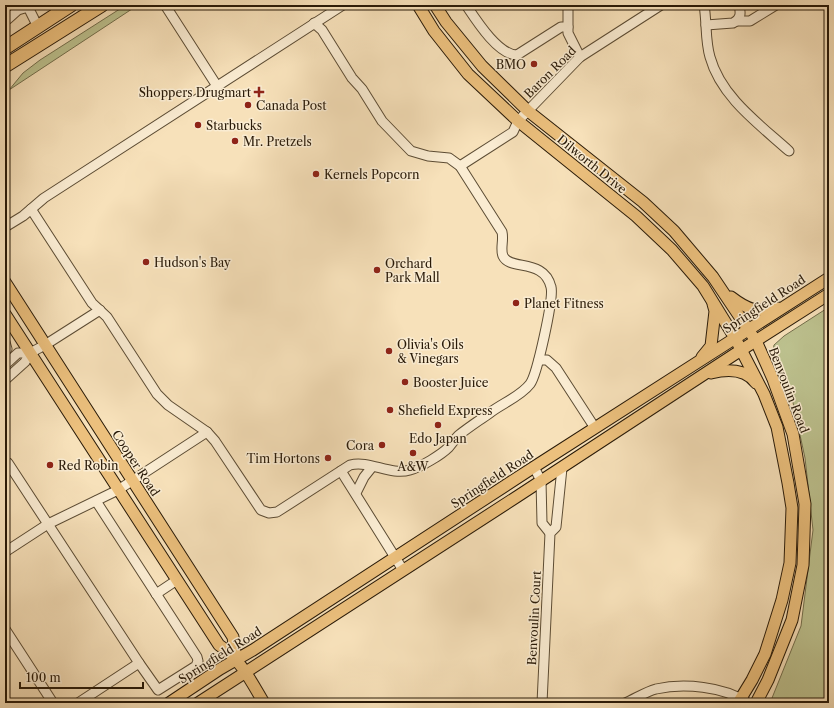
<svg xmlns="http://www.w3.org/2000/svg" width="834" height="708" font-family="'Libre Caslon Text',serif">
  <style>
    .green { fill: #bdc28f; stroke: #736e4c }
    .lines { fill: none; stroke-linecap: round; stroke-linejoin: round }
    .minor-casing { stroke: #5c4c34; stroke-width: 11 }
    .major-casing { stroke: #291a08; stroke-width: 13 }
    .highway-casing { stroke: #291a08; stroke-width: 15 }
    .minor { stroke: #faecd2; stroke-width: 9 }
    .major { stroke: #ecc07d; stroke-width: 11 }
    .highway { stroke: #ecc07d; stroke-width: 13 }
    .poi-dot { fill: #8f2418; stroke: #faecd2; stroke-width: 1.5 }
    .labels { text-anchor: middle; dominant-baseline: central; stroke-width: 3; stroke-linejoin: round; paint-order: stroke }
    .poi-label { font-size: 12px; fill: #291a08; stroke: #faecd2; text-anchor: start }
    .street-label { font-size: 12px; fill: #291a08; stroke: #faecd2 }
  </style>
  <rect width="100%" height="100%" fill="#f7e1ba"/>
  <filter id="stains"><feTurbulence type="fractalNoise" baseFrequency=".005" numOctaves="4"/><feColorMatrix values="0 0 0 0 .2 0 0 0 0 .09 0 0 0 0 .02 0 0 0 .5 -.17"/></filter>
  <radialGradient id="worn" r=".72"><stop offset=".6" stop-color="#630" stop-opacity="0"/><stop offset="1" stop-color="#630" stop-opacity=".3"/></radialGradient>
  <g class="green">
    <path d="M126,5H138L9,90L23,73L40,60Z"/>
    <path d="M829,307V703H770L801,626L813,530L805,458L792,398L773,351L774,345L784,336Z"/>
  </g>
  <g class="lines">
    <defs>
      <g id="minor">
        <path d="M27,5L38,27"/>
        <path d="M53,5L58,13"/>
        <path d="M165,5L217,86"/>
        <path d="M466,5C476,20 498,55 517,55L561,27H568"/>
        <path d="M568,5V33L580,57"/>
        <path d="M704,5C707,22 705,40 710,57C721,97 759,124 789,151"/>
        <path d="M5,14L8,19L18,10L28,7"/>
        <path d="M737,21H750L776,5"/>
        <path d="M706,25L733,23C741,19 741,13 739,5"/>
        <path d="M460,166L513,132L518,121L580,57L661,5"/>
        <path d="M31,209L92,303L107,317L157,394L168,405L207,432L215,441L261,510L269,513L277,512L350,465C370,460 390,476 410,470C421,467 441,455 449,447C452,443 455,439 459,435C469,427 480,420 491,412C503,403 521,396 530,384C537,375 554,298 551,287C544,258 510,271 503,256C500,249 504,240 502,232L460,166L449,158L428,156L411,151L382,121L362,89L352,78L322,30L314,23"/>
        <path d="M5,227L23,216L44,198L343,5"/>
        <path d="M5,342L7,349L5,351"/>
        <path d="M539,360H547L556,368L595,428"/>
        <path d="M5,365L18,353H30L45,345L100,310"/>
        <path d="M5,380L25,362L30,353"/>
        <path d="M5,465L8,463L139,663L78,703"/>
        <path d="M534,467L541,481L542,523L550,533"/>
        <path d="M341,471L403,570"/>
        <path d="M356,493L364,477L372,467"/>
        <path d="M96,501L197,657L198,661L196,666L158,690L139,663"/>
        <path d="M5,552L48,524L118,490L207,432"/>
        <path d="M156,594L177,580"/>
        <path d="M5,629L53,703"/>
        <path d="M542,703L550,533L556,527L562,468"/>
        <path d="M625,703C635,699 645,692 656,689C683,683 724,686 748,703"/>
      </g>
      <g id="major">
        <path d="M418,5L434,31L468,74L518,121L636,216L672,250L703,286L735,338L764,394L777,427L788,483L792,508L790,563L782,600L765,654L752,680L738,703"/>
        <path d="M435,5L446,22L482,66L528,111L643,202L674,231L713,277L756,341L773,379L793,434L805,504L803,565L792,620L768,680L756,703"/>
        <path d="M5,282L233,637L236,660"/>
        <path d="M731,297C748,310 757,313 778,308"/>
        <path d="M5,314L219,645C240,658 252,683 264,703"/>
        <path d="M702,357L711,346L715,311L713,304"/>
        <path d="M711,373C727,369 746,369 756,383"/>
        <path d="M169,703L220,669L253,650L534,467L829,278"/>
        <path d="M198,703L518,496L735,354L829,294"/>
      </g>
      <g id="highway">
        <path d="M5,48L71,5"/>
        <path d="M5,66L102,5"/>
      </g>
    </defs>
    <use href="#minor" class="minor-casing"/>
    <use href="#major" class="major-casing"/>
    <use href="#highway" class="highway-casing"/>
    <use href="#minor" class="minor"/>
    <use href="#major" class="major"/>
    <use href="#highway" class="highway"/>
  </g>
  <g class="poi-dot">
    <circle cx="534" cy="64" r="4"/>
    <path d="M257 86h4v4h4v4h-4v4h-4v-4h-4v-4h4z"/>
    <circle cx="248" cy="105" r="4"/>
    <circle cx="198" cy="125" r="4"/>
    <circle cx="235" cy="141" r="4"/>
    <circle cx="316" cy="174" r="4"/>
    <circle cx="146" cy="262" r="4"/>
    <circle cx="377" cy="270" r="4"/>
    <circle cx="516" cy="303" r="4"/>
    <circle cx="389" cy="351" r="4"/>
    <circle cx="405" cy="382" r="4"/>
    <circle cx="390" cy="410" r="4"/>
    <circle cx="438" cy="425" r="4"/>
    <circle cx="382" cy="445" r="4"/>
    <circle cx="413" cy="453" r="4"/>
    <circle cx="328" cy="458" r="4"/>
    <circle cx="50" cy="465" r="4"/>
  </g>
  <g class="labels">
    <g class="poi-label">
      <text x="526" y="64" text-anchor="end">BMO</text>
      <text x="251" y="92" text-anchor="end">Shoppers Drugmart</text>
      <text x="256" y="105">Canada Post</text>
      <text x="206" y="125">Starbucks</text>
      <text x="243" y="141">Mr. Pretzels</text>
      <text x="324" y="174">Kernels Popcorn</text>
      <text x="154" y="262">Hudson's Bay</text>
      <text x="385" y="263">Orchard<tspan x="385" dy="14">Park Mall</tspan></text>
      <text x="524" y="303">Planet Fitness</text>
      <text x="397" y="344">Olivia's Oils<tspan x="397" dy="14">&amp; Vinegars</tspan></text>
      <text x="413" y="382">Booster Juice</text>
      <text x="398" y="410">Shefield Express</text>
      <text x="438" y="438" text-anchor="middle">Edo Japan</text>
      <text x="374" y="445" text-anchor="end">Cora</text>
      <text x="320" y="458" text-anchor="end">Tim Hortons</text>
      <text x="58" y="465">Red Robin</text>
      <text x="413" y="466" text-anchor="middle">A&amp;W</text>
    </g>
    <g class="street-label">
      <text transform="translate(550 72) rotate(-45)">Baron Road</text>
      <text transform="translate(592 164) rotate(39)">Dilworth Drive</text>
      <text transform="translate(764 304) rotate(-33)">Springfield Road</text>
      <text transform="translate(789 390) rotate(69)">Benvoulin Road</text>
      <text transform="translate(136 463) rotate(57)">Cooper Road</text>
      <text transform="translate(492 479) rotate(-33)">Springfield Road</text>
      <text transform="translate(534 618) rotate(-87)">Benvoulin Court</text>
      <text transform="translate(220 655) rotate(-32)">Springfield Road</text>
    </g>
  </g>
  <rect width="834" height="708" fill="none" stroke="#f7e1ba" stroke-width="20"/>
  <rect x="6" y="6" width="822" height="696" fill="none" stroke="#291a08" stroke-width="2"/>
  <rect x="10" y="10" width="814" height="688" fill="none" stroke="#291a08"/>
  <path d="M20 682v6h123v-6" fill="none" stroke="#291a08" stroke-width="2"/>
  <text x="26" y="682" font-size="12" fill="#291a08" stroke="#faecd2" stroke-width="3" paint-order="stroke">100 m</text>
  <rect width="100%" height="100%" filter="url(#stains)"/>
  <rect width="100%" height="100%" fill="url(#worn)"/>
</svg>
